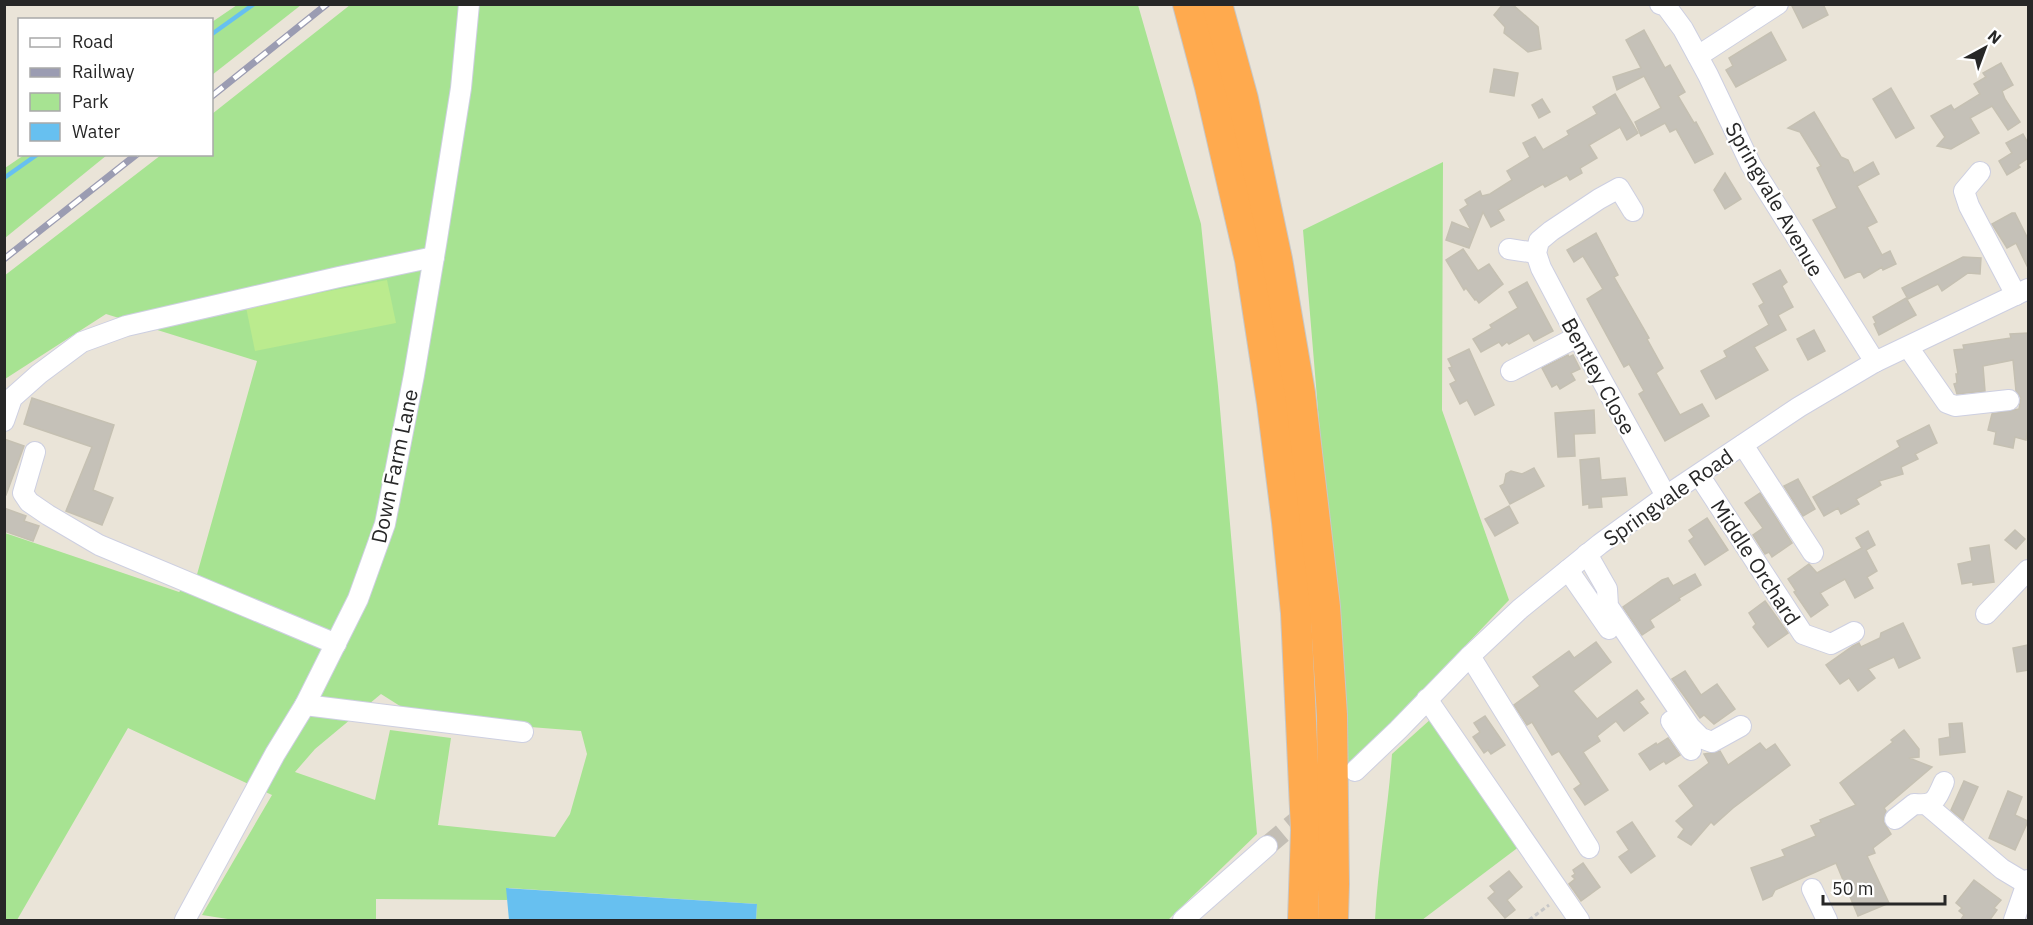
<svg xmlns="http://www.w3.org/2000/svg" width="2033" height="925" font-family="'IBM Plex Sans',sans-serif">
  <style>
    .green { fill: #a7e392; fill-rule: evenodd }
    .pitch { fill: #bbeb8e }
    .water { fill: #67c0f0 }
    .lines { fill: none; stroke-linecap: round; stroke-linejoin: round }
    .stream { stroke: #67c0f0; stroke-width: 4.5 }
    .building { fill: #c5c1b8; stroke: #c5c0b2; stroke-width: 1.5 }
    .minor-tunnel { stroke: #c3beb5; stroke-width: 20; stroke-dasharray: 20 10; stroke-linecap: butt }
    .minor-casing { stroke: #cdcfe1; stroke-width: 22 }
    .highway-casing { stroke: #c7c7c7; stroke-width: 32 }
    .path { stroke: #c7c7c7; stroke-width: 3; stroke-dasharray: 4.5 3; stroke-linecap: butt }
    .minor { stroke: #fff; stroke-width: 20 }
    .highway { stroke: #ffaa4e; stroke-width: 30 }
    .rail-casing { stroke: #9b9cb2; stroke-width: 7 }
    .rail { stroke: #fff; stroke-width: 4.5; stroke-dasharray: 14; stroke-linecap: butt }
    .labels { text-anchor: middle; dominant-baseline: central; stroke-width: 4.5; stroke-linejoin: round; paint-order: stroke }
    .street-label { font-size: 21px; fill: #272727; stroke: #fff }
  </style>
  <rect width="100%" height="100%" fill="#eae4d8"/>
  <g class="green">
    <path d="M237,5H301L212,75V22Z"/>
    <path d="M350,5H1138L1201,224L1218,386L1257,834L1168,920H756L757,904L507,888V900L376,899V920H234L202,915L272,795L128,728L17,920H5V533L179,592L196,578L257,361L106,314L5,379L4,276L161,155L212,154V114ZM381,694L419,718L581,731L587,754L570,814L555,837L438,825L451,738L390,730L375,800L295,772L315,749Z"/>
    <path d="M24,155H107L5,238V168Z"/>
    <path d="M1443,162L1442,410L1509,600L1348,769L1303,230Z"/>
    <path d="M1432,718L1520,846L1422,920H1375C1378,865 1388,810 1392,754Z"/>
  </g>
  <path class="pitch" d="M387,280L396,323L255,351L246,307Z"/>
  <path class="water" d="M506,888L757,904L756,920H509Z"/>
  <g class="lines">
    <g class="stream">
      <path d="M212,34L254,4"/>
      <path d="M4,178L38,154"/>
    </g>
  </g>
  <g class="building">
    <path d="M1503,4H1512L1538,27L1541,49L1528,52L1504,33L1505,27L1494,15Z"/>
    <path d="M1791,4H1823L1828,15L1803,28Z"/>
    <path d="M1644,30L1665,68L1670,65L1685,92L1678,96L1694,123L1696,122L1713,154L1695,163L1676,129L1670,132L1665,123L1641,136L1635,122L1661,108L1644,76L1617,90L1613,77L1641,68L1626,40Z"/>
    <path d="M1771,32L1786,60L1736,87L1726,70L1733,66L1729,58Z"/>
    <path d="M2001,63L2013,85L2002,91L2005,99L2020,122L2008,130L1992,106L1970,118L1979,133L1951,149L1937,146L1945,137L1931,116L1951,105L1954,110L1980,94L1974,84L1986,77L1983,73Z"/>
    <path d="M1494,69L1518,73L1514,96L1490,92Z"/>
    <path d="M1891,88L1914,128L1896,138L1873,99Z"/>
    <path d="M1615,94L1638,133L1627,140L1620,127L1589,145L1597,158L1580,168L1582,173L1570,180L1567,175L1545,187L1543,184L1498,210L1504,220L1491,227L1483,212L1469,248L1446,240L1452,222L1471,230L1460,210L1468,205L1465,200L1480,191L1482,196L1490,194L1512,180L1507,171L1530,157L1523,143L1535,137L1543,150L1569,135L1567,131L1597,114L1593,107Z"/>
    <path d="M1542,99L1550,112L1539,118L1532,105Z"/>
    <path d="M1814,112L1841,157L1848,160L1854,173L1873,162L1879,174L1857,186L1877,222L1867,227L1882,255L1890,251L1896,264L1883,270L1882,267L1864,278L1860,271L1845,278L1813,220L1837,208L1817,168L1821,166L1800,132L1788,128Z"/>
    <path d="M2023,134L2028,143V158L2018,165L2020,167L2007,175L1999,161L2012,153L2006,143Z"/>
    <path d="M1725,173L1741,199L1725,209L1714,190Z"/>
    <path d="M2012,213H2015L2028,239V268L2016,243L2007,248L1992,224Z"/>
    <path d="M1596,233L1618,275L1614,277L1649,338L1647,339L1663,368L1656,373L1680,415L1702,404L1709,416L1665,441L1639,394L1644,391L1629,364L1624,367L1587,299L1603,289L1583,256L1574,262L1567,250Z"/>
    <path d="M1463,249L1478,271L1489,264L1503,284L1479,303L1476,299L1475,300L1466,288L1464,290L1446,260Z"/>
    <path d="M1963,257L1981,258L1980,274L1968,273L1942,291L1938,284L1908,299L1902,288Z"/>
    <path d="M1780,270L1787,282L1782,286L1793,307L1778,315L1786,330L1754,347L1768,370L1716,399L1701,371L1727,357L1724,351L1769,325L1759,306L1764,303L1753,284Z"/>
    <path d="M1527,282L1553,331L1534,341L1529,333L1509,344L1507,342L1502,346L1499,342L1481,352L1473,339L1492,328L1490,325L1518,308L1509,292Z"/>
    <path d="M1906,298L1916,315L1879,335L1874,324L1876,323L1873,317Z"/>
    <path d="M1814,330L1825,351L1808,360L1797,339Z"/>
    <path d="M2028,333V427L2026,440L2015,437L2013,448L1994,444L1996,432L1988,430L1992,414L2019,409L2021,398L2016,391L2013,360L1983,366L1985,391L1957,394L1954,384L1957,383L1956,374H1958L1954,350L1964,349L1963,345L2011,338L2010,334Z"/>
    <path d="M1469,349L1494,405L1475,415L1467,400L1460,404L1450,384L1456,381L1449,368L1452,367L1448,359Z"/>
    <path d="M1568,355L1569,357L1573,355L1580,369L1571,373L1575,380L1560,389L1557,384L1552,387L1542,368Z"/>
    <path d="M32,398L114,425L93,490L113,498L102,525L66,511L92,447L24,424Z"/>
    <path d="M1594,410L1595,433L1574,434L1575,456L1558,457L1555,413Z"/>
    <path d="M1929,425L1937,443L1915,454L1918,459L1901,467L1903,474L1879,481L1881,485L1856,499L1859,504L1841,514L1838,508L1824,516L1813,497L1900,447L1897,441Z"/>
    <path d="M4,439L24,446L6,495H4Z"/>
    <path d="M1599,458L1601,480L1625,478L1627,495L1601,497L1602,507L1589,508V504L1583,505L1580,460Z"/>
    <path d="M1534,468L1544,486L1510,504L1500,486L1504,484L1506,474L1511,471L1522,474Z"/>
    <path d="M1798,479L1815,509L1803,516L1784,486Z"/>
    <path d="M1760,493L1792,543L1772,557L1769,552L1765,554L1753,535L1763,528L1745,503Z"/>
    <path d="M1509,506L1518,523L1495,536L1485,519Z"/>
    <path d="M4,508L26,516L24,521L39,526L33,541L4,531Z"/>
    <path d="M1707,518L1728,550L1705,565L1689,541L1694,537L1689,530Z"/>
    <path d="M2015,530L2025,539L2016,549L2005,540Z"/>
    <path d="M1868,531L1875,545L1866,550L1877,571L1867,577L1873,588L1855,598L1845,579L1820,593L1828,605L1811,617L1794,592L1796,591L1788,579L1809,564L1817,573L1862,548L1856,538Z"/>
    <path d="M1989,545L1994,582L1973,585V582L1962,584L1958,564L1972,561L1970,548Z"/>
    <path d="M1695,574L1701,585L1679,598L1680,600L1650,620L1654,627L1642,635L1623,607L1662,580L1668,578L1673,586Z"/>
    <path d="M1765,601L1788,633L1768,647L1753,627L1756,624L1749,613Z"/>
    <path d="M1903,623L1920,658L1899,668L1894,657L1868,669L1875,678L1858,691L1849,678L1840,684L1826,665L1853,646L1859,643L1861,647L1880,638L1881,633Z"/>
    <path d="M1596,642L1611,662L1573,691L1597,719L1637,690L1644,699L1639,702L1648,713L1624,731L1616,721L1597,736L1600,741L1583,752L1608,790L1585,805L1574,789L1581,784L1559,751L1552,755L1532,722L1527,725L1514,705L1540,686L1533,677L1569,651L1574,658Z"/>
    <path d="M2028,645V670L2017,672L2013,648Z"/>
    <path d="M1685,671L1701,695L1717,684L1735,709L1714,724L1704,715L1700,718L1672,679Z"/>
    <path d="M1485,716L1505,745L1491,754L1488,750L1484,753L1473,737L1480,732L1474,723Z"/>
    <path d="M1962,723L1965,752L1940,755L1939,739L1950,737L1949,724Z"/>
    <path d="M1904,730L1919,749V757L1909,758L1932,767L1884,808L1886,811L1883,821L1891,834L1873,848L1875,853L1867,856L1889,903L1858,916L1836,863L1775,890L1772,896L1763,900L1751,868L1785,856L1782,850L1816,836L1811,826L1821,822L1820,820L1856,805L1840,783L1893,742L1891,740Z"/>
    <path d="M1668,738L1680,755L1666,764L1664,761L1650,770L1639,754L1656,743L1657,745Z"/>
    <path d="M1760,743L1766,750L1775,744L1790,765L1733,808L1714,825L1711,822L1691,845L1678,837L1684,829L1676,821L1694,806L1679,786L1709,763L1704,754L1720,751L1728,765Z"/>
    <path d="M1964,781L1978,787L1963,820L1951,810Z"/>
    <path d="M2008,791L2022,797L2015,815L2028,821L2015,850L1989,838Z"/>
    <path d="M1632,822L1655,856L1631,873L1619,857L1629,850L1617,832Z"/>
    <path d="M1583,863L1600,887L1581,901L1569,884L1575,879L1572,876L1575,874L1573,870Z"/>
    <path d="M1509,871L1522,887L1507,900L1515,910L1505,918L1488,898L1495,892L1490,886Z"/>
    <path d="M1974,880L2001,900L1994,908L1997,910L1989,921H1960L1964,915L1959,911L1962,908L1956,903Z"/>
  </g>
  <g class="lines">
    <path class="minor-tunnel" d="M1267,846L1311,809"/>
    <defs>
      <g id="minor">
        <path d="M1660,4L1666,6L1683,29L1708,75L1751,165L1875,362"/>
        <path d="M1698,56L1778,4"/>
        <path d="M1980,172L1964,191L1969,206L2016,295"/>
        <path d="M1633,211L1619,188L1599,199L1551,231L1539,241L1536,253L1541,268L1569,321L1666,496"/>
        <path d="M1509,249L1536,253"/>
        <path d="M1908,347L1947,403L1955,406L2009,400"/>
        <path d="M1511,371L1577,337"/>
        <path d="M4,421L12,398L39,374L82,342L126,326L339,277L434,257"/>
        <path d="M1743,445L1813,553"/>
        <path d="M35,452L23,493L29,502L48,515L99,545L336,644"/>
        <path d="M1699,475L1803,634L1831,644L1854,632"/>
        <path d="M1587,554L1607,589L1608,606L1690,727L1701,738L1712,742L1741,726"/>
        <path d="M1568,570L1609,629"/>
        <path d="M1986,614L2028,570"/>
        <path d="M1470,656L1589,848"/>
        <path d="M1427,699L1579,920"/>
        <path d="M305,705L523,732"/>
        <path d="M1671,721L1691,750"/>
        <path d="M1355,771L1398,730L1470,656L1520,609L1600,544L1666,496L1799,407L1875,362L2028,289"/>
        <path d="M1927,805L2002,869L2027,884"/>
        <path d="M1895,819L1914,804C1935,806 1936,800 1944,782"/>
        <path d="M1812,889L1827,920"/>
        <path d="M185,920L275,754L305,705L358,599L385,524L414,375L436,245L461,88L469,4"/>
        <path d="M1183,920L1267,846"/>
        <path d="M2014,920L2028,880"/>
      </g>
      <g id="highway">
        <path d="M1188,4L1210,87L1250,260L1272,403L1287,522L1296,613L1306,830L1303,920"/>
        <path d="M1217,4L1243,99L1277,259L1300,393L1325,607L1332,715L1334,884L1333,920"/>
      </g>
    </defs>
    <use href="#minor" class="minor-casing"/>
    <use href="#highway" class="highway-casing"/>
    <path class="path" d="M1529,920L1549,905"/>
    <use href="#minor" class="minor"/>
    <use href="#highway" class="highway"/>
    <defs>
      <g id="rail">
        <path d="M212,96L327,4"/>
        <path d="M4,259L137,154"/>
      </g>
    </defs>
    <use href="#rail" class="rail-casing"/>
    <use href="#rail" class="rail"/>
  </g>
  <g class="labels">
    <g class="street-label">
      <text transform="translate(1775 199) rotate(60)">Springvale Avenue</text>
      <text transform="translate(1599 376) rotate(61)">Bentley Close</text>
      <text transform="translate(394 466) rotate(-78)">Down Farm Lane</text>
      <text transform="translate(1668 497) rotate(-35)">Springvale Road</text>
      <text transform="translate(1756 562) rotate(57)">Middle Orchard</text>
    </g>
  </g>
  <rect width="2033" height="925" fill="none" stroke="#272727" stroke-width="12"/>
  <rect x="18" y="18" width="195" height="138" fill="#ffffff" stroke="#a9a9a9" stroke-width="1.5"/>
  <rect x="30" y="38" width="30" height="9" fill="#ffffff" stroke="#a9a9a9" stroke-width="1.5"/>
  <text x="72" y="48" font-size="18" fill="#272727">Road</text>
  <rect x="30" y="68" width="30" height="9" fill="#9b9cb2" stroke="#a9a9a9" stroke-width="1.5"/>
  <text x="72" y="78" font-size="18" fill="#272727">Railway</text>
  <rect x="30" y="93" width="30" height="18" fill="#a7e392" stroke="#a9a9a9" stroke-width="1.5"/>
  <text x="72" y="108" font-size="18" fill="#272727">Park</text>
  <rect x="30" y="123" width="30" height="18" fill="#67c0f0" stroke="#a9a9a9" stroke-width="1.5"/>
  <text x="72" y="138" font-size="18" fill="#272727">Water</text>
  <g transform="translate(1985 48) rotate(41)" stroke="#ffffff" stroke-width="4.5" paint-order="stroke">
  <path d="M0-4.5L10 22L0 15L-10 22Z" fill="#272727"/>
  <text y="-9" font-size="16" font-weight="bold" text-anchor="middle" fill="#272727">N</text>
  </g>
  <path d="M1823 895v9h122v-9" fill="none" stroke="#272727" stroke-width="3"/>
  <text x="1832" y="895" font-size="18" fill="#272727" stroke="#ffffff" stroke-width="4.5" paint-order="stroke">50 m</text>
</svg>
